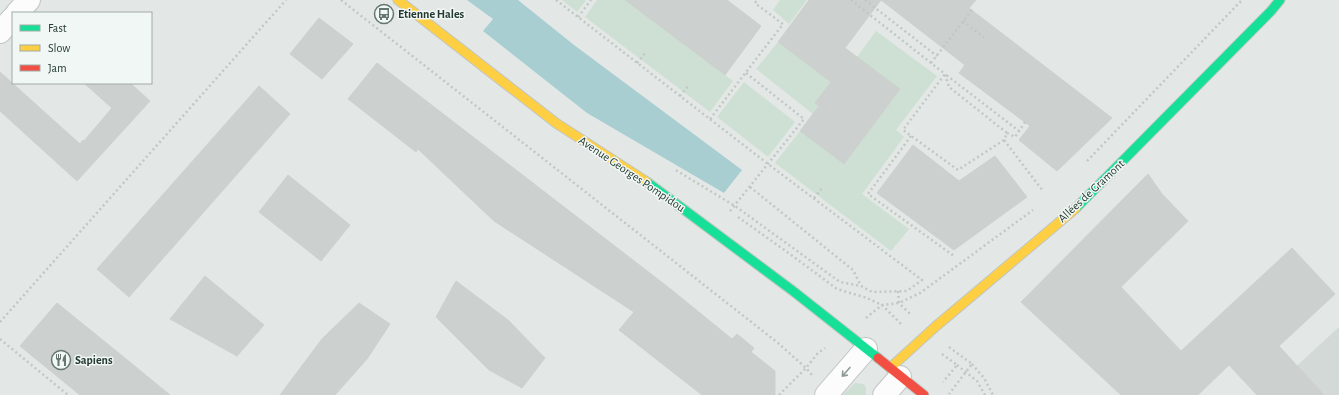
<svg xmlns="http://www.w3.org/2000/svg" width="1339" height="395" font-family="'Alegreya Sans',sans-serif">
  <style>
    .built { fill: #d2d9d6 }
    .green { fill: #cee0d3 }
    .water { fill: #a8ced2 }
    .building { fill: #ccd1cf; stroke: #ccd1cf }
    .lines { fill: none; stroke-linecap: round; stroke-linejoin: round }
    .street-casing { stroke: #c0c5c3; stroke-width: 24 }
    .fast-casing { stroke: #c0c6c3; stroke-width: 11 }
    .slow-casing { stroke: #c0c6c3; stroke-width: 11 }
    .jam-casing { stroke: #c0c6c3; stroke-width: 11 }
    .path { stroke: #c0c8c4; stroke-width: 2.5; stroke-dasharray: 2 3; stroke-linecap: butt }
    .street { stroke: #fbfcfb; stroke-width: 22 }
    .fast { stroke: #16e098; stroke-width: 9 }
    .slow { stroke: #ffcf43; stroke-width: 9 }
    .jam { stroke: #f24e42; stroke-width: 9 }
    .oneway { stroke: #8f9a96 }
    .labels { text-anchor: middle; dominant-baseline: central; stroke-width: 3; stroke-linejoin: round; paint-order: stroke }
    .poi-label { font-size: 12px; font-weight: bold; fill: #233932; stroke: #f1f7f4; text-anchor: start }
    .street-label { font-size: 12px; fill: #233932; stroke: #f1f7f4 }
  </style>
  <rect width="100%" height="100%" fill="#e3e8e6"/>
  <path class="built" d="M1339,327V395H1265Z"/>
  <g class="green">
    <path d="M562,0H586L577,12Z"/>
    <path d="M597,0H625L733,81L710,112L585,17Z"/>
    <path d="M780,0H807L789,24L773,10Z"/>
    <path d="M876,31L937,76L896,130L904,137L862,194L909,229L891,251L775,163L800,131L844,164L900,89L857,57Z"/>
    <path d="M778,42L831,82L815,103L819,106L813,114L756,69Z"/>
    <path d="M744,82L795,122L768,157L717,117Z"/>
    <path d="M855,383L864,384L866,388V395H842Z"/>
  </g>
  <path class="water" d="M467,0H518L574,45L742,170L724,193L587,113L483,31L493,19Z"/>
  <g class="building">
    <path d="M625,0H727L761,26L725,75Z"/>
    <path d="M809,0H976L969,8L1112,118L1057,171L1019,140L1030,126L959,73L965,65L881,0L845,48L900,89L844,164L800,131L819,106L815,103L831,82L778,42Z"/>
    <path d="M319,18L353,44L322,79L290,54Z"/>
    <path d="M377,63L668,287L732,339L737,334L754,348L751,352L775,371V395H702L619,330L634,312L494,221L418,149L416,152L348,99Z"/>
    <path d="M0,72L80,144L83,140L84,141L112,108L84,83H130L150,101L77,181L0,111Z"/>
    <path d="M259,86L290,114L129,297L97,269Z"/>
    <path d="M913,145L959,181L995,156L1027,197L954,250L877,193Z"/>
    <path d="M1148,174L1162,194L1188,221L1121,287L1181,351L1292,248L1335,294L1279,346L1324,395H1257L1229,365L1198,395H1121L1021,302Z"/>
    <path d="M288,175L350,225L321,261L259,212Z"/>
    <path d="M205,276L264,325L237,356L170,319Z"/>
    <path d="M456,281L508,320L545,358L522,388L489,370L436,317Z"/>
    <path d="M57,303L131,363L170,395H80L20,346Z"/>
    <path d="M359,303L390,324L367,359L335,395H280L322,339Z"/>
  </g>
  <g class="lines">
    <defs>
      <g id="street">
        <path d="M17,13L29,0"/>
        <path d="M0,32L13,18"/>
        <path d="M826,395L866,349"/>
        <path d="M884,395L900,377"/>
      </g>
      <g id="fast">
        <path d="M647,182L793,291L878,358"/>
        <path d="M1076,208L1271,11L1280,0"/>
      </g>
      <g id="slow">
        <path d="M398,0L556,123L647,182"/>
        <path d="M890,368L935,327L1076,208"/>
      </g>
      <path id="jam" d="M878,358L924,395"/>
    </defs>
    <use href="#street" class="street-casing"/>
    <use href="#fast" class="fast-casing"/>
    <use href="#slow" class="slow-casing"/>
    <use href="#jam" class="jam-casing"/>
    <g class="path">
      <path d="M341,0L778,343L806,368L812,375"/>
      <path d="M556,0L768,164L922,280L907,291L872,292L861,286L840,282L735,206L674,169"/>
      <path d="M851,0L945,74L949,87L1007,133L1004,140L1043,191"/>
      <path d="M865,0L937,56"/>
      <path d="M578,17L591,0"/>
      <path d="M963,21L986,39"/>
      <path d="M637,63L646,52"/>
      <path d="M931,63L972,10"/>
      <path d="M680,96L689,85"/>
      <path d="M710,119L783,24L755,3L757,0"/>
      <path d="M1007,133L1015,137L1025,122"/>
      <path d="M911,136L868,194L954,256"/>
      <path d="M1004,140L958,170L903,130L945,74L1019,131"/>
      <path d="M1087,161L1242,0"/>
      <path d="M750,187L853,270L861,286"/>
      <path d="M814,198L823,187"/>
      <path d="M730,211L804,119L746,73"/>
      <path d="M738,217L790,254L837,289L867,298L882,305L902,325"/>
      <path d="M898,291L899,303L911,315"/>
      <path d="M866,318L882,305L899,303L920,293L1033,210"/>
      <path d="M0,322L286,0"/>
      <path d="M0,339L68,395"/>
      <path d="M949,347L972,364L949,394"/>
      <path d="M942,354L957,365L943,382"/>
      <path d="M972,364L984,378L993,395"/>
      <path d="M957,365L977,381L985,395"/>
      <path d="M779,395L806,368L818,353L825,348"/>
    </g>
    <use href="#street" class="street"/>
    <use href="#fast" class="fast"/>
    <use href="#slow" class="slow"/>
    <use href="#jam" class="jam"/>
  </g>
  <defs><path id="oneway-shaft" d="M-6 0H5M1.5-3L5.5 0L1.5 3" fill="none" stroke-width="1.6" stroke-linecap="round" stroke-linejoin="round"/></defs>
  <use class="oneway" href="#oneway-shaft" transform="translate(846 372) rotate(131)"/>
  <defs>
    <symbol id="bus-ring" viewBox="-11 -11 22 22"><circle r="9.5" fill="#f1f7f4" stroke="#667671" stroke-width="1.5"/><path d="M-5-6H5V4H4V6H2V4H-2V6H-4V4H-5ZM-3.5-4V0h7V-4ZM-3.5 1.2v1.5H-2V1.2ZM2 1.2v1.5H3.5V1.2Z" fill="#667671"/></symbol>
    <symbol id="restaurant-ring" viewBox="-11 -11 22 22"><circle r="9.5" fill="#f1f7f4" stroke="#667671" stroke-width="1.5"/><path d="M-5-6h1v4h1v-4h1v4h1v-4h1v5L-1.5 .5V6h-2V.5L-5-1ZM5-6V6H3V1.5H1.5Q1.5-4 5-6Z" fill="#667671"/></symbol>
  </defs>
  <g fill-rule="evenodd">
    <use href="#bus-ring" x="373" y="3" width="22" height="22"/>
    <use href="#restaurant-ring" x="50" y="349" width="22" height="22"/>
  </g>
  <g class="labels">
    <g class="poi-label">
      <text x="398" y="14">Etienne Hales</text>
      <text x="75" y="360">Sapiens</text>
    </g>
    <g class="street-label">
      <text transform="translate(632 174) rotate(34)">Avenue Georges Pompidou</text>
      <text transform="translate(1091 191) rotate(-43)">Allées de Gramont</text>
    </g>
  </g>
  <rect x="12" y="12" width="140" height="72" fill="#f1f7f4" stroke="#9faba6"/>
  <rect x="20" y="25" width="20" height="6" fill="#16e098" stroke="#9faba6"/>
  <text x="48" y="32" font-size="12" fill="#233932">Fast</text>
  <rect x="20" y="45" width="20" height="6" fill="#ffcf43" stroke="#9faba6"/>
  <text x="48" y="52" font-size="12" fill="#233932">Slow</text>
  <rect x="20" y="65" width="20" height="6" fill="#f24e42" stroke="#9faba6"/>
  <text x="48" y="72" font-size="12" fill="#233932">Jam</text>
</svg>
